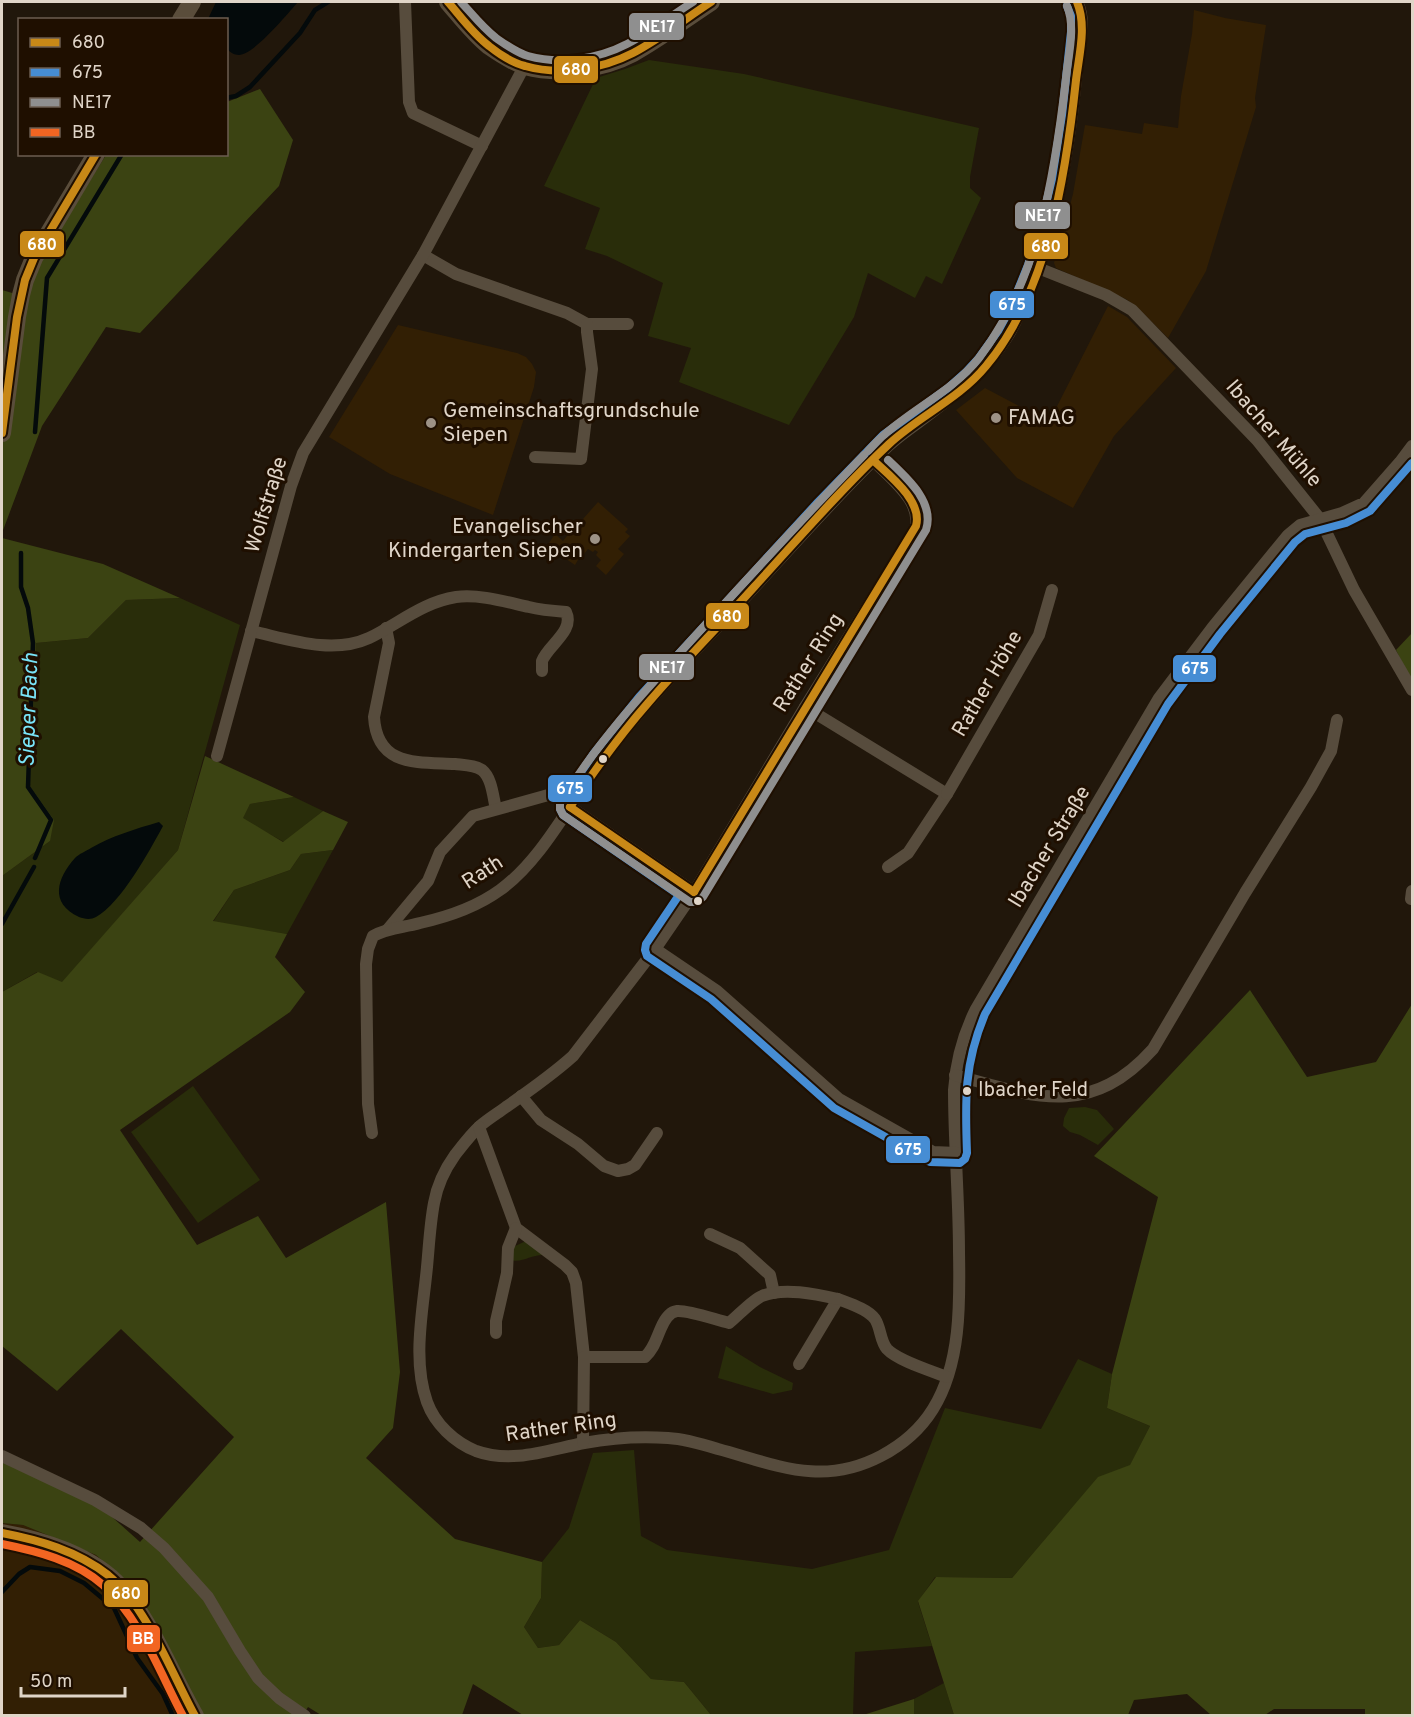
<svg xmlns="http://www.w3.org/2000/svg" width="1414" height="1717" font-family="Overpass,sans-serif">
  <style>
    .built { fill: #321f04 }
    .green { fill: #292d0a }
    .forest { fill: #3b4312 }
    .water { fill: #040a0b }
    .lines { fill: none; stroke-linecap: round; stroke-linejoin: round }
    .stream { stroke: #040a0b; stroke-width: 4.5 }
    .street { stroke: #574c3d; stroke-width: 12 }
    .secondary { stroke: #5a4d3b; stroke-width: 18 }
    .bus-1-casing { stroke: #1f0f00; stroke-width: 12 }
    .bus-2-casing { stroke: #1f0f00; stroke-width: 12 }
    .bus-3-casing { stroke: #1f0f00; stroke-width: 12 }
    .bus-4-casing { stroke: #1f0f00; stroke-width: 12 }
    .bus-1 { stroke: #c88817; stroke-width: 8 }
    .bus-2 { stroke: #468dd4; stroke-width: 8 }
    .bus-3 { stroke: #8f8f8f; stroke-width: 8 }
    .bus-4 { stroke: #f26522; stroke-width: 8 }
    .poi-dot { fill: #9d9286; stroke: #1f0f00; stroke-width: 2 }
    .bus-dot { fill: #e0d5c8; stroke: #1f0f00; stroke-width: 2 }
    .labels { text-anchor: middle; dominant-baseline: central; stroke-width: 6; stroke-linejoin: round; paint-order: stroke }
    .bus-label { font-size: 20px; fill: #e0d5c8; stroke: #1f0f00; text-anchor: start }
    .poi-label { font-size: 21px; fill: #e0d5c8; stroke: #1f0f00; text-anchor: start }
    .street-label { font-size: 21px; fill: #e0d5c8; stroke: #1f0f00 }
    .water-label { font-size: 22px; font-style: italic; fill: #79e4f8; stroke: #1f0f00 }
    .line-badge { stroke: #1f0f00; stroke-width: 2 }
    .badge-label { font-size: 16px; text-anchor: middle; font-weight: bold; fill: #fff }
  </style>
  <rect width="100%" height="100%" fill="#21170b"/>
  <g class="built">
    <path d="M1194,10L1225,18L1266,25L1255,98L1256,107L1206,271L1168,338L1136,306L1126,299L1056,268L1054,263L1073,194L1085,125L1142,134L1144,123L1178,128L1181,96L1192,34Z"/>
    <path d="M1108,306L1127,317L1176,368L1114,436L1073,508L1017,478L956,410L985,388L1049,422Z"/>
    <path d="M398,325L517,353L526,357L532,364L536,372L534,387L493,515L390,474L329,437Z"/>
    <path d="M598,502L628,529L625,532L630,536L618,549L624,554L606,575L596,566L601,560L596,555L598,552L595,550L593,552L588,549L584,554L582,553L575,565L547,546L555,534L563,541L576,525L581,528L586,523L583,519Z"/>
    <path d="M2,1523L23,1525L96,1555L135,1590L203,1715H2Z"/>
  </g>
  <g class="green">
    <path d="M649,60L744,74L979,128L970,177V188L981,198L942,284L926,276L915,298L868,273L854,317L789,425L679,382L691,348L648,336L663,283L607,256L585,249L600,208L544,186L596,78L625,69Z"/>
    <path d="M180,598L240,625L178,850L62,983L37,972L2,992V876L50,841L30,786L36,643L88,638L126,600Z"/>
    <path d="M294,797L323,811L284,842L242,819L250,804Z"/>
    <path d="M333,850L287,934L213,922L234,890L290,870L301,854Z"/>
    <path d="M193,1086L260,1180L198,1223L131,1132Z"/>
    <path d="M1085,1107L1097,1110L1114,1129L1098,1145L1080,1135L1070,1132L1063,1126L1064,1118L1069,1108Z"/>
    <path d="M526,1241L543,1255C530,1255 523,1263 510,1260L513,1247Z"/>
    <path d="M726,1346L760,1367L793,1383L792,1390L773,1394L718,1378Z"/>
    <path d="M1078,1359L1112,1374L1107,1408L1150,1426L1130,1466L1098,1478L1012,1578L935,1577L918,1602L932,1646L855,1652L853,1715H711L684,1682L651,1679L616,1642L580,1620L559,1645L538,1648L524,1627L541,1598L542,1562L569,1528L593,1453L634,1450L641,1536L667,1550L812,1569L889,1550L945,1408L1041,1429Z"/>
    <path d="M944,1683L954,1715L914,1716V1699Z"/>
  </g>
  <g class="forest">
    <path d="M260,89L293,140L279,186L140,333L106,327L42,426L2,533V290L19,295L106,155L226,154L227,102Z"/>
    <path d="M2,538L103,564L180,598L126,600L88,638L36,643L30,786L54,820L50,841L2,876Z"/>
    <path d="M1412,633V683L1396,650Z"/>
    <path d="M205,756L294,797L250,804L243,818L283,842L323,811L348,822L333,850L301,854L290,870L234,890L213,921L287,934L275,957L305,992L290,1012L120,1130L197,1245L258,1216L286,1258L386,1202L400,1372L393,1428L366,1458L455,1539L542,1562L541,1598L524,1627L538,1648L559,1645L580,1620L616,1642L651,1679L684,1682L711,1715H523L473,1684L462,1715H321L308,1707L303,1715H203L135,1590L96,1555L23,1525L2,1523V1460L92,1499L140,1542L234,1437L121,1329L57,1391L2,1346V992L38,972L62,982L178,850Z"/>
    <path d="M1250,990L1307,1077L1376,1062L1412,1004V1713L1411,1716H1365V1709H1274L1265,1715H1211L1187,1694L1134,1700L1128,1715H954L918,1601L936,1577L1012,1578L1098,1477L1130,1465L1150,1426L1107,1408L1112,1374L1158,1197L1094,1156Z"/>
    <path d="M914,1699V1715H863Z"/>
  </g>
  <g class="water">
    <path d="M216,2H298C288,13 254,55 239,55C234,55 230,52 227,49L226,20L208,19Z"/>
    <path d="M159,822L163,826C149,852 121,903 96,917C91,920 84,919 79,917C49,903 57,878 75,858C79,854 86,851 91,848C112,836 135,829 159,822Z"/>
  </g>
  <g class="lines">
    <g class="stream">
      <path d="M226,98L236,96L250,87L300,33L315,10L328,2"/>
      <path d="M35,432L47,278L122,154"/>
      <path d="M21,553V587L28,608L33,643L28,787L51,820L35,858"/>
      <path d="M2,924L34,867"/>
      <path d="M2,1592L19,1574L30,1567L60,1571L84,1583L114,1608L137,1658L163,1694L173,1716"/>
    </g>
    <g class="street">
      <path d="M405,2L409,102L413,113L482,146"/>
      <path d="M423,255L456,274L567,313L587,324H628"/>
      <path d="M1038,268L1106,295L1132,310L1257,440L1320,519L1354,590L1412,690"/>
      <path d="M535,457L581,459L592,369L587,332V324"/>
      <path d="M873,460C891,479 926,504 914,532L805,707L694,892L655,949L573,1056C552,1075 529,1091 506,1107C498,1113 488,1119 480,1126C471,1134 462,1146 455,1155C445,1169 437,1186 434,1203C430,1224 429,1246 427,1267C423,1310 412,1360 427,1402C435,1424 454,1442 476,1451C512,1464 548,1450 584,1443C611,1438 640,1436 668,1438C685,1439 702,1444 718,1449C777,1465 822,1487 881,1456C902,1445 920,1430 933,1409C961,1364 960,1303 959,1252C959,1198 954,1144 954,1090C956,1061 963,1035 976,1009L1159,698L1212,628L1288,535L1300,525L1342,513L1364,503L1400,462L1412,446"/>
      <path d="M386,628L389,643L374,717C377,767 417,762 455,764C463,765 475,765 482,770C492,778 493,797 496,809"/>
      <path d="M251,631C288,639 332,655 369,638C398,624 423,602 456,597C480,594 506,602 529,607C541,610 553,611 566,612C575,631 548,645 542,661C542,662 542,670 542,671"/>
      <path d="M805,707L947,794L908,853L888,867"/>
      <path d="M217,756L291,486L303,453L423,255L525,65"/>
      <path d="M947,794L1039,635L1052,590"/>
      <path d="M570,807L694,892"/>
      <path d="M1411,899L1412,891"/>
      <path d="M388,929L428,881L440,852L473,816L584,785"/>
      <path d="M655,949L717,991L839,1099L933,1152L957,1153"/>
      <path d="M955,1075C1034,1097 1090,1119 1153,1049L1245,893L1311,787L1331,751L1337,720"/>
      <path d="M521,1096L541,1120L578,1144L604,1166L618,1171L628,1169L635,1165L657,1133"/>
      <path d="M479,1127L516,1228L565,1265L572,1272L576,1283L584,1357"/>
      <path d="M372,1133L368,1104L366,964L368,949L373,936C390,927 402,928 420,923C447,917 478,906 500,890C541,861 570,803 600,763C641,706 691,655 739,604C787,552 833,499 884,450C896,438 910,429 923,419C955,395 985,372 1007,337C1018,320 1025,300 1033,281C1059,213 1070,141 1077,69C1079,48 1087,21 1077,2"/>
      <path d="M710,1234L740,1248L770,1275L774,1293"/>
      <path d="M496,1333V1321L507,1273L508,1248L516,1228"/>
      <path d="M799,1364L838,1299C848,1303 868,1309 875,1319C881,1328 880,1341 887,1349C898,1361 932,1371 947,1377"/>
      <path d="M583,1443L584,1357H645C654,1349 656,1339 661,1328C664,1321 669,1312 677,1311C689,1310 716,1320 729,1323C738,1316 752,1300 762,1296C783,1287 816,1294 838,1299"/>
      <path d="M2,1456L95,1500L141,1528L164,1548L208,1597L240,1651L258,1678L279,1698L305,1716"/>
    </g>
    <g class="secondary">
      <path d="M448,2C461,17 473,33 489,46C499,53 513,62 525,66C559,75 603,69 633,53C660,38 685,19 711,2"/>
      <path d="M181,20L192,2"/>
      <path d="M2,433L17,317L21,295L25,280L34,258L96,154"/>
      <path d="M2,1533C42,1540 93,1556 121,1588C152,1624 171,1674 195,1716"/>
    </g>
    <defs>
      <g id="bus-1">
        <path d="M448,2C461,17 473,34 489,46C499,54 513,63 525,66C560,76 602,69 633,53C661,38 685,19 711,2"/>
        <path d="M2,433L17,317L25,280L34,258L96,154"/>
        <path d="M570,807C594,771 619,736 648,703C682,663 720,625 755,586C798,539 842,488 889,444C919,416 959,399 986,366C1048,292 1066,174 1076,80C1079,55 1087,26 1077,2"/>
        <path d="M570,807L694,892"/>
        <path d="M694,892L916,526C923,501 889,475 873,460"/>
        <path d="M2,1533C39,1540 77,1551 108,1575C147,1607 171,1672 195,1716"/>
      </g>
      <path id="bus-2" d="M1067,6L1071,16V32L1062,115L1052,179L1043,216L1028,265L1011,307L998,331L978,359L966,372L948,388L883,435L818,502L639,697L594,753L560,803V809L563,815L679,895L646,944L645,950L647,956L711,999L834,1108L930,1162L960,1163L965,1159L967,1153C965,1100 964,1064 985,1014L1168,704L1220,634L1295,542L1305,534L1346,523L1370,511L1412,463"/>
      <g id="bus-3">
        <path d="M461,2C472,14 483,28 496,38C506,45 517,53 528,56C560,65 598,59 627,44C650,32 671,16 693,2"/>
        <path d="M868,451C873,446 878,440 884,435C914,408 954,390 979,358C1039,280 1055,173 1066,78C1068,56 1076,27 1067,6"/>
        <path d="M864,455C811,510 759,566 708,622C655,680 601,736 560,803V809L563,815L690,902H697L703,897L926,530C935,502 907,478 888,460"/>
      </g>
      <path id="bus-4" d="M2,1544C37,1551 76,1561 103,1585C140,1618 160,1673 183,1716"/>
    </defs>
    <use href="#bus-1" class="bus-1-casing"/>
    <use href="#bus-2" class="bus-2-casing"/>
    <use href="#bus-3" class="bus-3-casing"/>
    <use href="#bus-4" class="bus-4-casing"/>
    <use href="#bus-1" class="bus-1"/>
    <use href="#bus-2" class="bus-2"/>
    <use href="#bus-3" class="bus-3"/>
    <use href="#bus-4" class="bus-4"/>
  </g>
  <g class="poi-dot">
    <circle cx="996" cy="418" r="6"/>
    <circle cx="431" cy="423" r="6"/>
    <circle cx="595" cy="539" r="6"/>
  </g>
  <g class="bus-dot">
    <circle cx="603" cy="759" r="5"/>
    <circle cx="698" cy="901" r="5"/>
    <circle cx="967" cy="1091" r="5"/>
  </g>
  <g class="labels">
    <g class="bus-label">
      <text x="978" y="1091">Ibacher Feld</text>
    </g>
    <g class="poi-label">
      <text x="443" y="411">Gemeinschaftsgrundschule<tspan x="443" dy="24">Siepen</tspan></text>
      <text x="1008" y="418">FAMAG</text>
      <text x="583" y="527" text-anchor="end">Evangelischer<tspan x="583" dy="24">Kindergarten Siepen</tspan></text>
    </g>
    <g class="street-label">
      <text transform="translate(1273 434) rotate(49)">Ibacher Mühle</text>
      <text transform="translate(267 505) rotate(-73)">Wolfstraße</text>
      <text transform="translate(809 663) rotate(-58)">Rather Ring</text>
      <text transform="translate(988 684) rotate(-60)">Rather Höhe</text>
      <text transform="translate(1050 847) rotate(-59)">Ibacher Straße</text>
      <text transform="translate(483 873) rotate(-33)">Rath</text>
      <text transform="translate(561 1428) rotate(-8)">Rather Ring</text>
    </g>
    <g class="water-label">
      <text transform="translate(30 710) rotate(-88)">Sieper Bach</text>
    </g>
  </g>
  <g class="line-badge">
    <rect x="628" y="12" width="57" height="29" rx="6" fill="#8f8f8f"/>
    <rect x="553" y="55" width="46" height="29" rx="6" fill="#c88817"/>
    <rect x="1014" y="201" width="57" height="29" rx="6" fill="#8f8f8f"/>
    <rect x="19" y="230" width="46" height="28" rx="6" fill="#c88817"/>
    <rect x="1023" y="232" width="46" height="28" rx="6" fill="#c88817"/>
    <rect x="989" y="290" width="46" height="29" rx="6" fill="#468dd4"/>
    <rect x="705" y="602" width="45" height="28" rx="6" fill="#c88817"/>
    <rect x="638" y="653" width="57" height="28" rx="6" fill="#8f8f8f"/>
    <rect x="1172" y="654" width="45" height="29" rx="6" fill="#468dd4"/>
    <rect x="547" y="774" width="46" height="29" rx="6" fill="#468dd4"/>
    <rect x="885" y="1135" width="46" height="29" rx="6" fill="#468dd4"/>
    <rect x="103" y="1579" width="46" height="29" rx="6" fill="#c88817"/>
    <rect x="126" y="1624" width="35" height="29" rx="6" fill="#f26522"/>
  </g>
  <g class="badge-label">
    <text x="657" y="32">NE17</text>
    <text x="576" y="75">680</text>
    <text x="1043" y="221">NE17</text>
    <text x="42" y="250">680</text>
    <text x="1046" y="252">680</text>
    <text x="1012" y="310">675</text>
    <text x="727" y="622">680</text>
    <text x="667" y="673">NE17</text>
    <text x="1195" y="674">675</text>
    <text x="570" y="794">675</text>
    <text x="908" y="1155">675</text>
    <text x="126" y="1599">680</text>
    <text x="143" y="1644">BB</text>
  </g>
  <rect width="1414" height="1717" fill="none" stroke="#e0d5c8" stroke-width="6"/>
  <rect x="18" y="18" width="210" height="138" fill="#1f0f00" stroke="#6c5e50" stroke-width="1.5"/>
  <rect x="30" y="38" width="30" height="9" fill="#c88817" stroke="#6c5e50" stroke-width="1.5"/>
  <text x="72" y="48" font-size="18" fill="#e0d5c8">680</text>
  <rect x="30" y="68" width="30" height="9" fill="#468dd4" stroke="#6c5e50" stroke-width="1.5"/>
  <text x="72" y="78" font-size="18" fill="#e0d5c8">675</text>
  <rect x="30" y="98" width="30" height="9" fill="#8f8f8f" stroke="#6c5e50" stroke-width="1.5"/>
  <text x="72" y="108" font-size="18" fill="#e0d5c8">NE17</text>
  <rect x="30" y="128" width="30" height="9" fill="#f26522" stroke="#6c5e50" stroke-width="1.5"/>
  <text x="72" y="138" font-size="18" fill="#e0d5c8">BB</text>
  <path d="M21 1687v9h104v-9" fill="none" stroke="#e0d5c8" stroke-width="3"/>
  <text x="30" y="1687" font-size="18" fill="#e0d5c8" stroke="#1f0f00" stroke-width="4.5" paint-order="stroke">50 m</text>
</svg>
